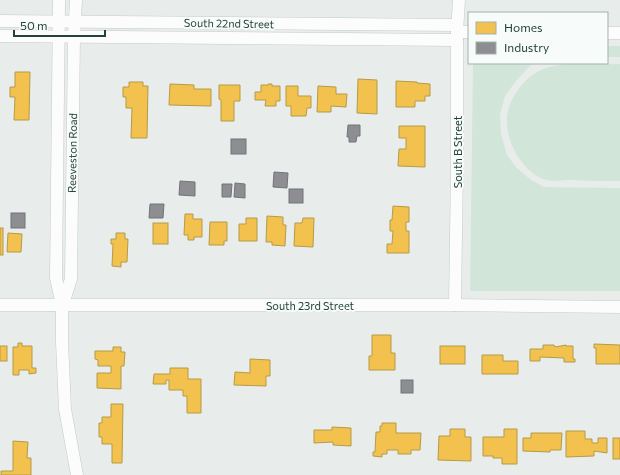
<svg xmlns="http://www.w3.org/2000/svg" width="620" height="475" font-family="Commissioner,sans-serif">
  <style>
    .green { fill: #d1e6d8 }
    .homes { fill: #f2c14e; stroke: #b49b48 }
    .industry { fill: #8d8d92; stroke: #6e7678 }
    .lines { fill: none; stroke-linecap: round; stroke-linejoin: round }
    .minor-casing { stroke: #c5cac8; stroke-width: 13 }
    .minor { stroke: #fcfcfc; stroke-width: 12 }
    .labels { text-anchor: middle; dominant-baseline: central; stroke-width: 4; stroke-linejoin: round; paint-order: stroke }
    .street-label { font-size: 11px; fill: #24423a; stroke: #f7fbf9 }
  </style>
  <rect width="100%" height="100%" fill="#e8edeb"/>
  <g class="green">
    <rect x="607" y="46" width="13" height="11"/>
    <path d="M473,63H537L531,65L516,81L505,96L500,114L501,134L507,155L516,167L531,180L544,187L620,188V291H470Z"/>
    <path d="M581,63L620,64V181C603,181 585,181 568,180C561,180 553,182 547,180C522,173 505,141 507,117C508,100 523,80 537,72C550,64 566,65 581,63Z"/>
  </g>
  <g class="homes">
    <path d="M15,72H30L29,120H14L15,97H10V87H15Z"/>
    <path d="M358,79L377,80V114L357,113Z"/>
    <path d="M396,81L417,82V83L430,84V96H425V101H415V107H396Z"/>
    <path d="M129,82H143V86H148L147,138H131L132,108H126V97H123V87H129Z"/>
    <path d="M170,84L194,85V89H211V106L169,105Z"/>
    <path d="M268,84H272V86H280V101H276V106H265L266,100H255V92H261V85H268Z"/>
    <path d="M219,85H240V101H234V121H221V100L219,99Z"/>
    <path d="M286,86H298V96H311V108H307L306,116H291V106H286Z"/>
    <path d="M318,86L336,87V94H347L346,107L331,106V112H317Z"/>
    <path d="M399,126H425V167L398,166L399,149H406V138H399Z"/>
    <path d="M393,206L409,207V222H406V231H409V253H387V244H392L393,231H390V220H392Z"/>
    <path d="M185,214H193V219H202V237H194V240H188V235H184Z"/>
    <path d="M267,216L283,217V225H286L285,246L272,245V242H266Z"/>
    <path d="M246,218H257V241H239V224H246Z"/>
    <path d="M303,218H314L313,247L294,246L295,223H302Z"/>
    <path d="M210,222H227V241H224V245H209Z"/>
    <rect x="153" y="223" width="15" height="21"/>
    <rect x="0" y="228" width="3" height="27"/>
    <path d="M8,233L22,234L21,252H7Z"/>
    <path d="M116,233H125V239H128L127,262H121V267L112,266L113,244H111V239H116Z"/>
    <path d="M372,335H391V353H395V370H369V356H372Z"/>
    <path d="M18,343H22V346H32V368H36V373L29,374V370H19V375H13V347H18Z"/>
    <path d="M594,344L620,345V364H596V348H594Z"/>
    <path d="M543,345H554L555,347L566,345V346H573V359H575V362H564V358L540,357V361H530V349H543Z"/>
    <rect x="0" y="346" width="7" height="15"/>
    <rect x="440" y="346" width="25" height="18"/>
    <path d="M113,347H121V352H125L124,366H121V389L97,388V373H111V366H98V360L95,359V351H113Z"/>
    <path d="M482,355H503V361H518V374H482Z"/>
    <path d="M250,359L270,360V376H266V386L234,385L235,372L250,373Z"/>
    <path d="M170,368H188V379H201V413H187V396H183V390H169V380H166V384H153L154,374H170Z"/>
    <path d="M111,404H123L122,463H112V444H102V437H99V423H102V417H111Z"/>
    <path d="M382,423H396V433H421L420,450H411V454H398V450H387V454H382V457L373,456V452H375L376,432H380V426H382Z"/>
    <path d="M332,427L351,428V446L333,445V442L314,443V430H332Z"/>
    <path d="M450,429H465V437H471V461L438,460L439,436H450Z"/>
    <path d="M504,429H517V464H502V458H493V456H483V437H504Z"/>
    <path d="M566,431H585V439H592V443H598V438H607V453L594,451V456L566,457Z"/>
    <path d="M531,433H562L561,450H550V452L523,451V438H531Z"/>
    <rect x="613" y="438" width="7" height="21"/>
    <path d="M13,441L28,442L27,458H31V475H1V471H13Z"/>
  </g>
  <g class="industry">
    <path d="M348,125H360V136H357L356,142H349V137H347Z"/>
    <rect x="231" y="139" width="15" height="15"/>
    <path d="M274,172L288,173L287,188L273,187Z"/>
    <path d="M180,181L195,182V196L179,195Z"/>
    <path d="M235,183L245,184V198L234,197Z"/>
    <path d="M222,184H232L231,197H222Z"/>
    <rect x="289" y="189" width="14" height="14"/>
    <path d="M150,204H164L163,218H149Z"/>
    <rect x="11" y="213" width="14" height="15"/>
    <rect x="401" y="380" width="12" height="13"/>
  </g>
  <g class="lines">
    <defs>
      <g id="minor">
        <path d="M59,0L56,278L62,305V342L65,409L77,475"/>
        <path d="M0,21L457,25"/>
        <path d="M457,32H469"/>
        <path d="M607,33H620"/>
        <path d="M0,36L457,40"/>
        <path d="M63,304L71,279L74,37L76,0"/>
        <path d="M0,305H455L620,307"/>
        <path d="M455,305L457,167V32L459,0"/>
      </g>
    </defs>
    <use href="#minor" class="minor-casing"/>
    <use href="#minor" class="minor"/>
  </g>
  <g class="labels">
    <g class="street-label">
      <text transform="translate(229 23) rotate(1)">South 22nd Street</text>
      <text transform="translate(457 152) rotate(-90)">South B Street</text>
      <text transform="translate(72 153) rotate(-89)">Reeveston Road</text>
      <text x="310" y="305">South 23rd Street</text>
    </g>
  </g>
  <rect x="468" y="12" width="140" height="52" fill="#f7fbf9" stroke="#a3b1ad"/>
  <rect x="476" y="22" width="20" height="12" fill="#f2c14e" stroke="#a3b1ad"/>
  <text x="504" y="32" font-size="12" fill="#24423a">Homes</text>
  <rect x="476" y="42" width="20" height="12" fill="#8d8d92" stroke="#a3b1ad"/>
  <text x="504" y="52" font-size="12" fill="#24423a">Industry</text>
  <path d="M14 30v6h91v-6" fill="none" stroke="#24423a" stroke-width="2"/>
  <text x="20" y="30" font-size="12" fill="#24423a" stroke="#f7fbf9" stroke-width="3" paint-order="stroke">50 m</text>
</svg>
